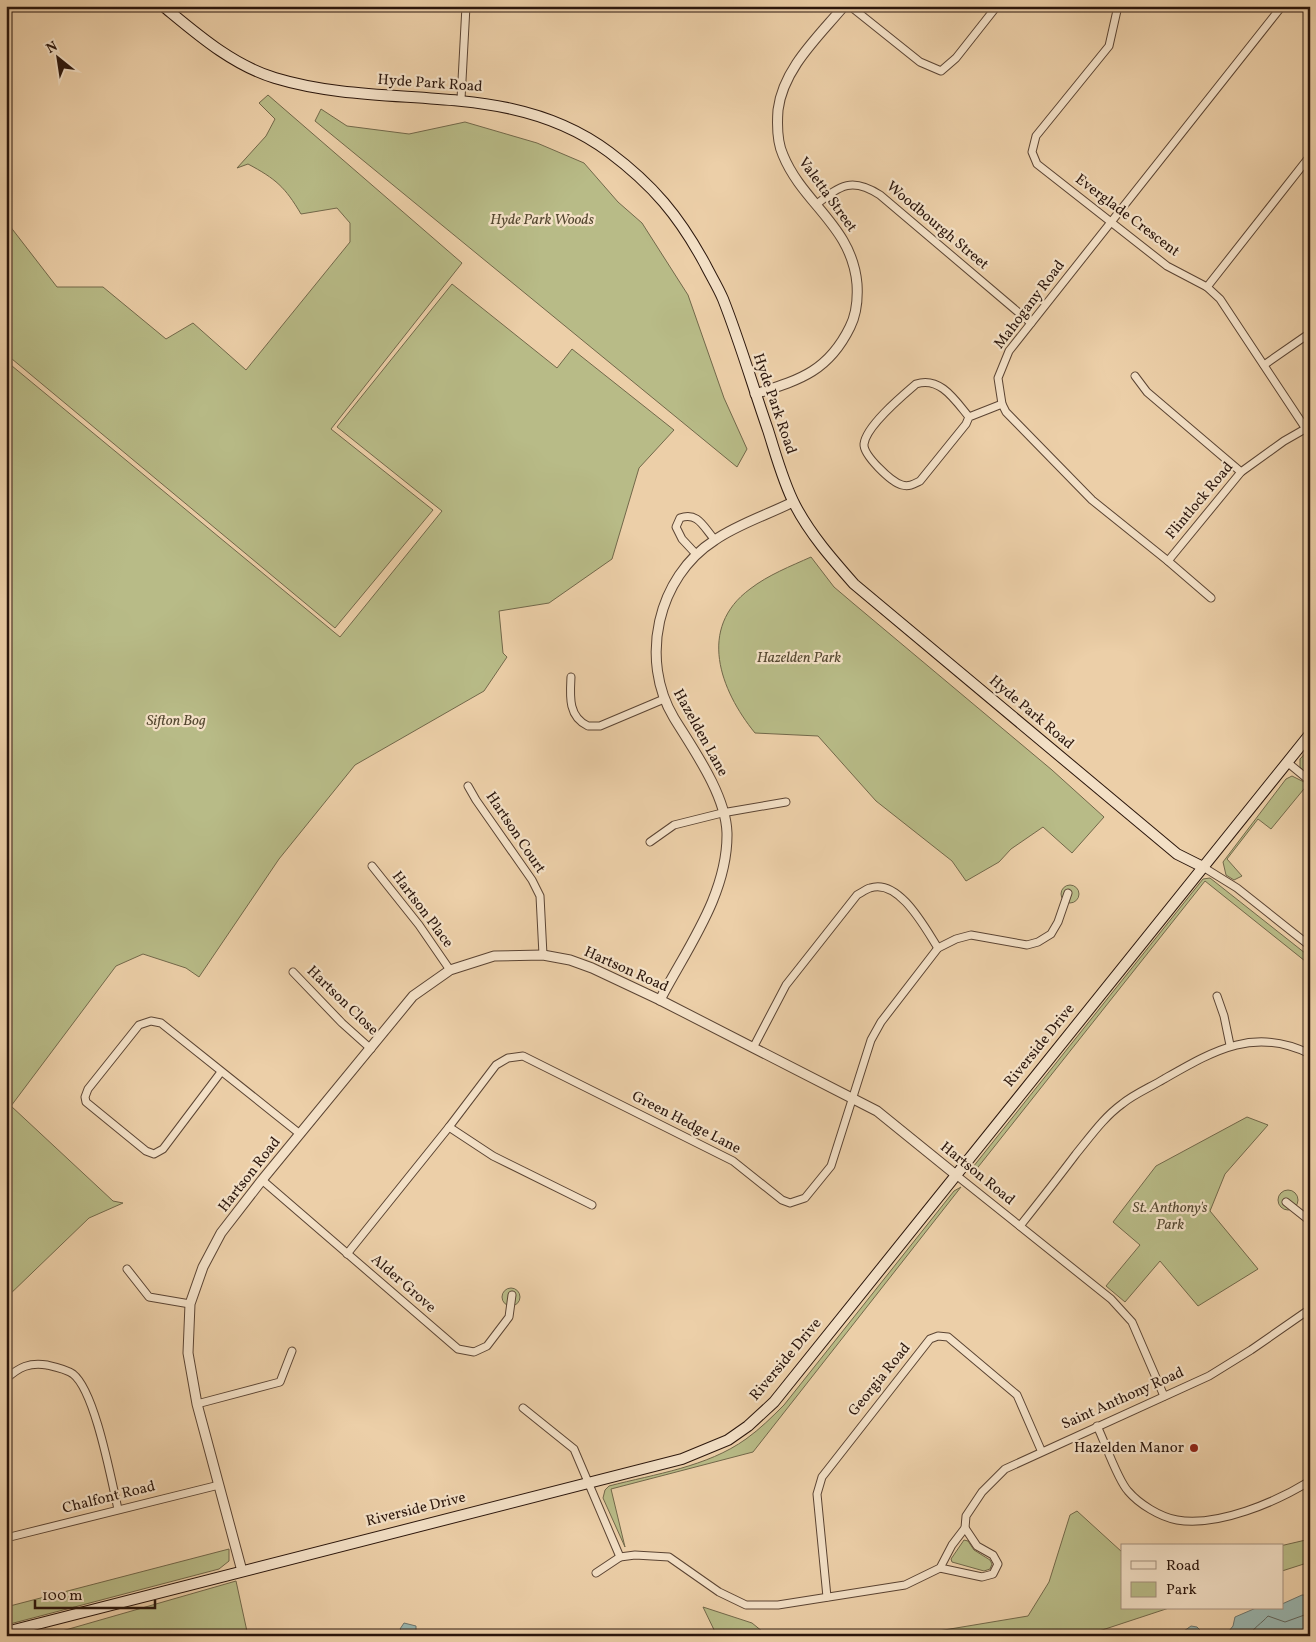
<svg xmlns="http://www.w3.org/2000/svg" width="1316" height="1642" font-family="Vollkorn,serif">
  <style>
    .green { fill: #b8bb87; stroke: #72684a }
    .water { fill: #99b5ae; stroke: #6d756d }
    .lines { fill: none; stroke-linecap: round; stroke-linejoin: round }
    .shore { stroke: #62665d; stroke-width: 1 }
    .minor-casing { stroke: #5b4433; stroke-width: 9 }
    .tertiary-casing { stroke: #5b4433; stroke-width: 11 }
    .secondary-casing { stroke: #2b160c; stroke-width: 12 }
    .minor { stroke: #f3e0c6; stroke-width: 7 }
    .tertiary { stroke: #f3e0c6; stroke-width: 9 }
    .secondary { stroke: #f3e0c6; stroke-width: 10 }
    .poi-dot { fill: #8f2418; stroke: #f3e0c6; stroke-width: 2 }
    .labels { text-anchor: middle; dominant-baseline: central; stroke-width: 4.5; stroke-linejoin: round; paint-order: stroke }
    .street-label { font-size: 15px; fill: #2b160c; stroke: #f3e0c6 }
    .park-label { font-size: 15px; font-style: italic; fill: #554831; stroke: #f3e0c6 }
    .poi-label { font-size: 15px; fill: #2b160c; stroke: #f3e0c6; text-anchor: end }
  </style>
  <rect width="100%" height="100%" fill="#eccfa8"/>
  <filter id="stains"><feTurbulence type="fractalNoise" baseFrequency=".004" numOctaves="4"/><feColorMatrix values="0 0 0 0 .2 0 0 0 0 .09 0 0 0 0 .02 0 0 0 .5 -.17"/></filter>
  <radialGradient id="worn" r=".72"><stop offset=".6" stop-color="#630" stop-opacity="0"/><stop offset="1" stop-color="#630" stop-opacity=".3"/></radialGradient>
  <g class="green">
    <path d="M268,95L462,263L331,429L433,510L335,628L6,354V221L57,287H103L166,339L193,323L246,370L350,242V223L337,208L301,214C285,187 276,179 248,164L237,168L266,136L275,119L259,103Z"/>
    <path d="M321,109L347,126L409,134L465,122L537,143L584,163L618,202L642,223L688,295L724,398L747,449L737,467L315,121Z"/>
    <path d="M452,284L557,368L572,349L674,430L639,468L612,559L549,603L499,611L503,653L507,657L484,691L355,765L279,859L199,977L186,968L143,954L116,966L11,1106L113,1201L123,1203L89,1218L6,1298V361L340,637L442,511L337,427Z"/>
    <path d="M811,557L834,587L854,604L1052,770L1104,817L1072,853L1043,827L1011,849L999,862L966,881L952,861L876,801L818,736L755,733C720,690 697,628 750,589C768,575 791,566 811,557Z"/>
    <path d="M1310,748V767L1305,772L1300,767V759Z"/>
    <path d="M1292,776L1308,784L1271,829L1258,819L1227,859L1242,876L1234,880L1226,875L1223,862L1286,779Z"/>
    <path d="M1210,878L1310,957V965L1205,881L971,1176L973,1167L1203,879Z"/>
    <circle cx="1070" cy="894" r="9"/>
    <path d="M1247,1117L1268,1125L1225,1174L1210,1211L1258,1269L1198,1306L1160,1261L1125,1302L1106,1286L1140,1245L1113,1222L1156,1166Z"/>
    <path d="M961,1187L753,1452L611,1489L625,1547L603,1498L605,1490L609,1486C655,1474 707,1467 746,1439C760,1429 772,1417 784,1405L954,1191Z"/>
    <circle cx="1288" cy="1200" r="10"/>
    <circle cx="511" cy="1297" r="9"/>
    <path d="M1077,1511L1122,1552V1608H1169L1084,1636H908L1028,1616L1049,1582L1070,1515Z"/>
    <path d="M1310,1539V1562L1282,1571V1546H1280Z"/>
    <path d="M964,1540L968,1541L974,1550L990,1560L992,1564L990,1569L984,1571L952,1562L951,1559Z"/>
    <path d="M229,1549V1561L219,1569L6,1625V1607Z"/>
    <path d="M236,1581L248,1636H43L48,1635Z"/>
    <path d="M703,1607L752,1623L768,1636H717Z"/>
  </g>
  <g class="water">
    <path d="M1302,1595H1310V1636H1225L1233,1626L1235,1617L1256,1608H1282V1604Z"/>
    <path d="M404,1623L416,1626V1632L402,1631L400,1629Z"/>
    <path d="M1191,1626L1197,1627L1206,1636H1177Z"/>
  </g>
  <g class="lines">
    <path class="shore" d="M1249,1636C1253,1628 1262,1623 1268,1616L1285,1622L1310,1613"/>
    <defs>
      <g id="minor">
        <path d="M850,6L920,62L941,71L956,58L997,6"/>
        <path d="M1118,6L1109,46L1036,136L1032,152L1037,164L1167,266L1207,287L1220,299L1310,435"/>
        <path d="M461,99L466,6"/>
        <path d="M817,204C841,185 852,177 880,195L1031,323"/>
        <path d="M1207,287L1310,156"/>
        <path d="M1264,365L1310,333"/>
        <path d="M1135,376L1147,392L1241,472"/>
        <path d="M969,417C955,400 940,376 916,384C902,396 866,426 864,444C863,455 891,482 902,485C909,487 914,484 920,481L966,424L969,417L1002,404"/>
        <path d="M696,554L682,539L676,527L680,518C698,511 704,528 715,540"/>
        <path d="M1168,561L1241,472L1284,441L1305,429"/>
        <path d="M1211,598L1168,561L1092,500L1006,412L1002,404L998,378L1009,351L1282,6"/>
        <path d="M571,677C570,696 568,717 588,726H600L664,699"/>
        <path d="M1287,762L1310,781"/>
        <path d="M468,786L476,800L532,880L540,896L543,955"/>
        <path d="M650,842L674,825L722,813L786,802"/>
        <path d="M372,866L419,925L450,970"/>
        <path d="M1203,867L1237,888L1310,946"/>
        <path d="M293,972L342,1023L371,1049"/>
        <path d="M1217,996L1224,1016L1230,1045"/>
        <path d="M753,1048L786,985L857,895C861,893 866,889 870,888C899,878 925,928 938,948"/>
        <path d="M221,1072L163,1149L154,1154L146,1151L86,1102L85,1097L88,1089L139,1025L151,1021L161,1023L300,1134"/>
        <path d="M449,1127L493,1156L592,1205"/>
        <path d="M956,1175L1111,1299L1132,1322L1164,1396"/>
        <path d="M262,1180L458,1349L474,1352L487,1346L509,1317L512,1295"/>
        <path d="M1286,1202L1310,1221"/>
        <path d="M1020,1226C1039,1202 1058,1178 1076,1154C1090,1137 1104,1117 1122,1104C1134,1094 1151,1087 1164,1079C1213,1051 1254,1026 1310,1054"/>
        <path d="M347,1254L449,1127L496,1065L508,1058L523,1056L733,1161L782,1200L790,1203L805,1198L831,1166L871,1040L881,1022L938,948L956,939L971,935L1027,945L1038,942L1051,934L1058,922L1068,893"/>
        <path d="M127,1269L149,1297L190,1304"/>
        <path d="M6,1379C19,1367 30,1362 47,1365C56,1367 66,1369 73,1374C95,1391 111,1479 118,1509"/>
        <path d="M197,1404L280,1382L292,1351"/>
        <path d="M523,1408L574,1449L620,1557L635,1555L669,1557L719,1592L746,1605H778L905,1585L940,1568L952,1545L965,1528L966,1516L982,1492L1005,1469L1209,1376L1251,1350L1310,1309"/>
        <path d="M1097,1426C1105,1442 1117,1479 1128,1491C1139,1504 1160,1517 1177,1520C1218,1527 1276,1502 1310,1481"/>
        <path d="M6,1538L219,1485"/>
        <path d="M940,1568L982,1577L993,1574L998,1564L993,1555L977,1546L965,1528"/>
        <path d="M596,1573L620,1557"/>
        <path d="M827,1597L817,1494L822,1477L930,1339L938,1336L948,1337L1017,1395L1041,1450"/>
      </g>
      <g id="tertiary">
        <path d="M755,394C799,380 828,372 850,327C857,313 858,300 857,284C852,226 803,204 783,155C777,142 777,124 778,110C783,69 818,37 844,6"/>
        <path d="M660,1000C687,948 728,894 727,833C726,795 693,749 674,718C639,660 657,577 715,540C738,524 767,515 793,502"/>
        <path d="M242,1571L197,1404L188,1353L190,1304L203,1267L221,1233L262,1180L413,996L450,970L494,956L543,955L570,960L592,968L660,1000L877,1111L956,1175"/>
      </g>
      <g id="secondary">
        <path d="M163,6C197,34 232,65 275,78C387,112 509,77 609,152C653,185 679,216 705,264C711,276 718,287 723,299C740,342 753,387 768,430C776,455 783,482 795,505C810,534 832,559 854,584L1177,854L1203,867"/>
        <path d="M6,1632L682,1459L728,1440L748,1426L774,1402L1310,734"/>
      </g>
    </defs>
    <use href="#minor" class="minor-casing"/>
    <use href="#tertiary" class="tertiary-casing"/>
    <use href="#secondary" class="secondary-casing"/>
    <use href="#minor" class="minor"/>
    <use href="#tertiary" class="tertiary"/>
    <use href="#secondary" class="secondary"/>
  </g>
  <circle class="poi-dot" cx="1194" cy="1448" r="5"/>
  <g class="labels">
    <g class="street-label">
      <text transform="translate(430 84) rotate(4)">Hyde Park Road</text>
      <text transform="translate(827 195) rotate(54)">Valetta Street</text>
      <text transform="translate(1127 216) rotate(37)">Everglade Crescent</text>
      <text transform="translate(937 226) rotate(40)">Woodbourgh Street</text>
      <text transform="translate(1030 305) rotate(-53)">Mahogany Road</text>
      <text transform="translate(774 404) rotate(71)">Hyde Park Road</text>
      <text transform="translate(1200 501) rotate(-50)">Flintlock Road</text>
      <text transform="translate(1031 713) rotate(40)">Hyde Park Road</text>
      <text transform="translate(700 733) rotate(61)">Hazelden Lane</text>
      <text transform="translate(515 833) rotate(56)">Hartson Court</text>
      <text transform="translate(422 910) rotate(53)">Hartson Place</text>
      <text transform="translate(626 970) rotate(24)">Hartson Road</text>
      <text transform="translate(342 1001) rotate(44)">Hartson Close</text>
      <text transform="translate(1040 1046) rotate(-51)">Riverside Drive</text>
      <text transform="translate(686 1123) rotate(27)">Green Hedge Lane</text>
      <text transform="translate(977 1174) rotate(39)">Hartson Road</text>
      <text transform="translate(250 1175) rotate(-52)">Hartson Road</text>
      <text transform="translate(403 1284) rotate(41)">Alder Grove</text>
      <text transform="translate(786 1360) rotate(-50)">Riverside Drive</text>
      <text transform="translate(880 1380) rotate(-51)">Georgia Road</text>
      <text transform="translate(1123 1399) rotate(-24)">Saint Anthony Road</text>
      <text transform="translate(109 1498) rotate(-14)">Chalfont Road</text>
      <text transform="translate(416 1510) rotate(-14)">Riverside Drive</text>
    </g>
    <g class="park-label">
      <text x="542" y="220">Hyde Park Woods</text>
      <text x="799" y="658">Hazelden Park</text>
      <text x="176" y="721">Sifton Bog</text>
      <text x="1170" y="1208">St. Anthony's<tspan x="1170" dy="17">Park</tspan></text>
    </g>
    <g class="poi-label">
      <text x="1184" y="1448">Hazelden Manor</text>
    </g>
  </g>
  <rect width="1316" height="1642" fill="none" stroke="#eccfa8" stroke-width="25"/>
  <rect x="8" y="8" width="1301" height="1627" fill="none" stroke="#2b160c" stroke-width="2.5"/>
  <rect x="12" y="12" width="1291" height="1617" fill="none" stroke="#2b160c"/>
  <rect x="1121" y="1544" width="162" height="65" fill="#f3e0c6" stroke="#a38f7c"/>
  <rect x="1131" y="1561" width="25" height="8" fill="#f3e0c6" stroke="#a38f7c"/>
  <text x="1166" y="1570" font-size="15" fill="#2b160c">Road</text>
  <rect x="1131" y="1582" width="25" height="15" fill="#b8bb87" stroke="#a38f7c"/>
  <text x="1166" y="1594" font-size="15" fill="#2b160c">Park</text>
  <g transform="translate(58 58) rotate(330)" stroke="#f3e0c6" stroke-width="4" paint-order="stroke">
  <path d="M0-4L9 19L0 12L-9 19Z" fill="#2b160c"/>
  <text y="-8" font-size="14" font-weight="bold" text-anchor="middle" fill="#2b160c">N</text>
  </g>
  <path d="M35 1600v8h120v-8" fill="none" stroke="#2b160c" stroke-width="2.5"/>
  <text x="42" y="1600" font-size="15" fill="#2b160c" stroke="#f3e0c6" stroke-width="4" paint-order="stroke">100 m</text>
  <rect width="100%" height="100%" filter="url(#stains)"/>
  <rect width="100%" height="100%" fill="url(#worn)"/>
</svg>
